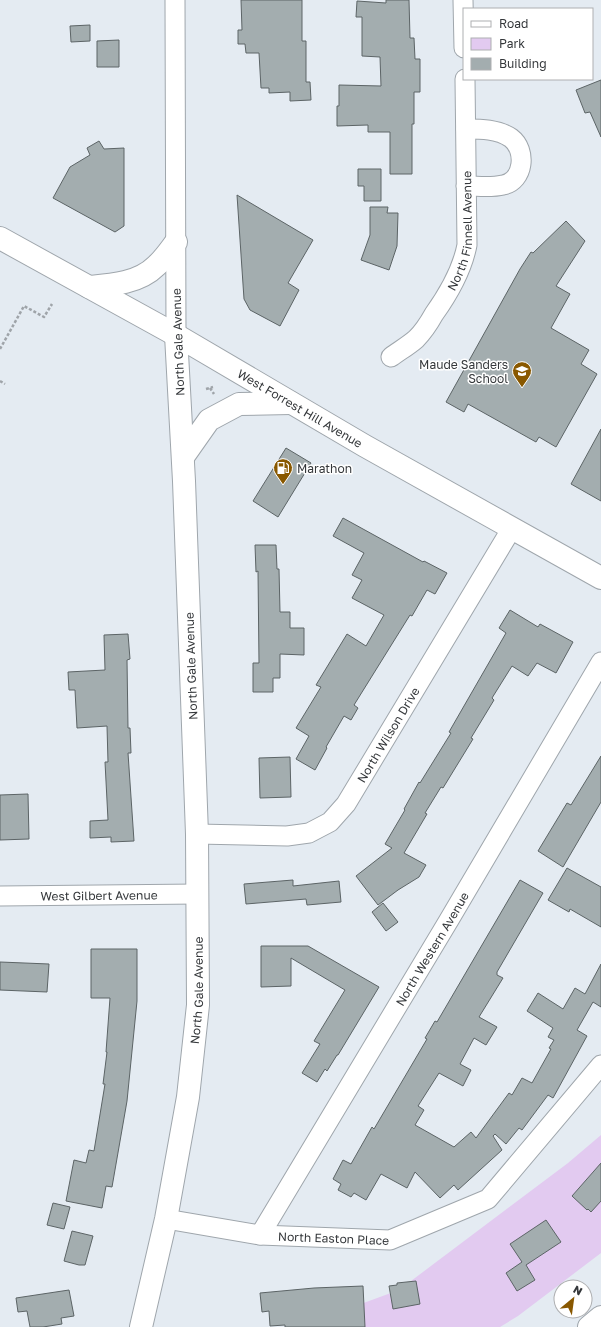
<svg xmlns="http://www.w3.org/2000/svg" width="601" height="1327" font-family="'Golos Text',sans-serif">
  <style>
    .green { fill: #e2caf0 }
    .building { fill: #a3adaf; stroke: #5c6466 }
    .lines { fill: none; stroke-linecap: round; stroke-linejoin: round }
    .minor-casing { stroke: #9fa6ac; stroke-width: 21 }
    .major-casing { stroke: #9fa6ac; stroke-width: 24 }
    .highway-casing { stroke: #9fa6ac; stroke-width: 24 }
    .path { stroke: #9fa4a9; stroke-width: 2.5; stroke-dasharray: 3 2; stroke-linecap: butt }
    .minor { stroke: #fff; stroke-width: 19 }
    .major { stroke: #fff; stroke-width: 22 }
    .highway { stroke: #fff; stroke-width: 22 }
    .labels { text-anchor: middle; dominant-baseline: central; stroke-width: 3; stroke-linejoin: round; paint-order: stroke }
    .street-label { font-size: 12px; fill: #35383b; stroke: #fff }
    .poi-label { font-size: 12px; fill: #35383b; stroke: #fff; text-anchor: end }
  </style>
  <rect width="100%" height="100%" fill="#e4ebf2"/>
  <path class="green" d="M601,1135V1253L518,1316L500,1327H298L399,1290L568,1163Z"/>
  <g class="building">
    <path d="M241,0H302V41H306V82H310L311,100L290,101V92L269,93V88H261L259,53H246L245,44H238V30H242Z"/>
    <path d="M386,0H409L410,38H414L415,59H420V92H414V124H412V174H390V132H368V125L337,126V106H339V85L381,86L380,57L362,56V17H356L357,1L386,3Z"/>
    <path d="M90,25V41L71,42L70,26Z"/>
    <path d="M119,40V67H97V41Z"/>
    <path d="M601,80V137L590,112L585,113L576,90Z"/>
    <path d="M99,141L104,149L124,148V226L115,232L53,198L70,167L90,155L87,148Z"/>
    <path d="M358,169H381V201H364V186H358Z"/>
    <path d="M237,195L313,240L288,283L299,290L280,326L250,310L244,299Z"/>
    <path d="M370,207H388L387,213H398L397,246L389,270L361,260L370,235Z"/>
    <path d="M566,221L585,241L556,286L570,294L551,328L589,350L581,364L597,374L556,447L539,437L536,442L468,404L464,412L446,402L520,269L531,252L533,253Z"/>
    <path d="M601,429V501L571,484Z"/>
    <path d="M286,448L311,463L278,517L253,501Z"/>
    <path d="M343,518L423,562L424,561L447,573L435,594L427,590L412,616L410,615L354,705L358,708L351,720L344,716L326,747L327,748L315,770L296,759L309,736L296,728L321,687L316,685L347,634L366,646L384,615L352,598L362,580L352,575L364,553L333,536Z"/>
    <path d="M255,545H276L277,569H279L280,612H290V628H304V655L280,654V678H273V692H253V663H259L258,571L256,572Z"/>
    <path d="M510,610L538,627L540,624L573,642L556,673L537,663L528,676L512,666L492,698L494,700L471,738L473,739L443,788L441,787L425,813L427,814L404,853L426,865L419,877L398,890L378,905L356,876L392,848L385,844L405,810L404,809L419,782L420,783L451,733L449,732L506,633L499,628Z"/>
    <path d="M128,634L130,659L127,660L128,728H130L131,753H128L134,841L111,842V837L90,838V821L108,820L105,762H108L107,726L77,728L75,690H69L68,672L105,670L104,635Z"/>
    <path d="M601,756V802L563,867L538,851L567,803L571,805Z"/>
    <path d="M290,757L291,797L260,798L259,758Z"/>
    <path d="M28,794L29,839L0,840V795Z"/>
    <path d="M567,868L601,887V927L570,909L569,912L548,900Z"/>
    <path d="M293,880V886L339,881L341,902L307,905L306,899L246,904L244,884Z"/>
    <path d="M520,880L543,893L497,972V975L503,978L479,1017L497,1027L486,1045L474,1038L460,1064L471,1070L463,1086L439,1073L418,1106L424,1110L415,1125L454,1147L471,1132L476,1138L509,1093L512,1095L522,1078L532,1083L551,1049L549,1048L554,1040L548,1037L553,1028L527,1011L538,993L563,1009L575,988L585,994L601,964V1007L593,1002L577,1030L587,1036L553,1098L548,1095L522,1130L519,1128L506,1144L495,1134L493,1136L502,1150L458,1190L454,1185L440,1198L415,1172L407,1188L381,1174L366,1200L354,1193L351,1197L338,1190L341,1184L333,1179L343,1160L351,1164L372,1127L374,1129L427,1039L425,1038L435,1021L437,1022Z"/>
    <path d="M383,903L398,922L386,931L372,912Z"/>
    <path d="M261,946H308L379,987L338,1055H337L327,1071L325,1069L317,1082L302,1073L320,1044L314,1041L345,990L291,958V986L261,987Z"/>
    <path d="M91,949H137V1001L127,1101L112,1187L106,1186L102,1208L66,1201L74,1160L86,1163L89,1150L94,1151L105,1084H103L107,1052H106L110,998H91Z"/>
    <path d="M0,962L49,964L47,992L0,990Z"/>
    <path d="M601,1163V1201L591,1212L588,1209L587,1210L572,1196Z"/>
    <path d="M53,1203L70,1207L64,1229L47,1225Z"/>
    <path d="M546,1220L561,1242L526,1265L535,1280L517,1291L506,1273L522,1262L510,1244Z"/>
    <path d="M72,1231L93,1236L85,1265H79L64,1261Z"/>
    <path d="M416,1281L420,1304L393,1309L389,1286L397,1285V1283Z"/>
    <path d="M363,1286L365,1327H285V1325L270,1326L269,1311L262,1312L260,1293L314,1288Z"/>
    <path d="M69,1290L74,1316L61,1318L62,1324L43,1327H30L27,1311L18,1312L16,1298Z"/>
  </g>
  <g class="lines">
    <defs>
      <g id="minor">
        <path d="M175,0L176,335"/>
        <path d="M463,0L464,48"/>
        <path d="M466,186C478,186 491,188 503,185C524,181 527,150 511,138C498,129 481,129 466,129"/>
        <path id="s1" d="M391,357C399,351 408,346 416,339C423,332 429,323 434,314C449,293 462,271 467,245L465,79"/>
        <path id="s2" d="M197,834L287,836L309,833L330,822L346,804L512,528"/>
        <path id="s3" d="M0,896L198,894"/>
        <path id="s4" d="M166,1219L260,1235L390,1240L488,1199L601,1065"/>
        <path id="s5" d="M260,1235L449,920L601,662"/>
      </g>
      <g id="major">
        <path id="s6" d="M0,238L176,335L365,446L601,578"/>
        <path d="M89,287C112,285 139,283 156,266C164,259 170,250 176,242"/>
        <path d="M183,457L209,420L239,404L291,403"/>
        <path id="s7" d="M141,1327L166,1219L188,1097L198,1005L197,834L184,481L176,335"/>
      </g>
      <path id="highway" d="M589,1327L601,1317"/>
    </defs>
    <use href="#minor" class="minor-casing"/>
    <use href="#major" class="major-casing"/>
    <use href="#highway" class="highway-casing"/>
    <g class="path">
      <path d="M0,349L24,306L44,317L52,304"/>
      <path d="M0,381L5,384"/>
      <path d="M210,388L214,394"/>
      <path d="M206,389L213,387"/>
    </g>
    <use href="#minor" class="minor"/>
    <use href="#major" class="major"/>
    <use href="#highway" class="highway"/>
  </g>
  <defs>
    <symbol id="school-pin" viewBox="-11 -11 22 30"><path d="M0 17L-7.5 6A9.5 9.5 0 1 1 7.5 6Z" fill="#895800" stroke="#fff"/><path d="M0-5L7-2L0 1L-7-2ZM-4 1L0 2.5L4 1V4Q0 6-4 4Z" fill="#fff"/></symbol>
    <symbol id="fuel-pin" viewBox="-11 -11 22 30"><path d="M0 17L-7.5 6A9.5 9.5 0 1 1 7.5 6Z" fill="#895800" stroke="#fff"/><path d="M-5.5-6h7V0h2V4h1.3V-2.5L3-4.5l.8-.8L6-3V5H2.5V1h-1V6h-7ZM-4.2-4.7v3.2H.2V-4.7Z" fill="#fff"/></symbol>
  </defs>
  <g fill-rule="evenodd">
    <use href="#school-pin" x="511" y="360" width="22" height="30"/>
    <use href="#fuel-pin" x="272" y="457" width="22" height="30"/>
  </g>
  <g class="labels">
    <g class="street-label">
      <text stroke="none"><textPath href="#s1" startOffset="152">North Finnell Avenue</textPath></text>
      <text transform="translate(178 342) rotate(-92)">North Gale Avenue</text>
      <text stroke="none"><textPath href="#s6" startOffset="345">West Forrest Hill Avenue</textPath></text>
      <text transform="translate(191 666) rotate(-92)">North Gale Avenue</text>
      <text stroke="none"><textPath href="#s2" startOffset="241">North Wilson Drive</textPath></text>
      <text stroke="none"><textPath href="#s3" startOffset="99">West Gilbert Avenue</textPath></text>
      <text stroke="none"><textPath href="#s5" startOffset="334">North Western Avenue</textPath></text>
      <text stroke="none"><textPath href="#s7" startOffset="342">North Gale Avenue</textPath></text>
      <text stroke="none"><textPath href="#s4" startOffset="169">North Easton Place</textPath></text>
    </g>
    <g class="poi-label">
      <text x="508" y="364">Maude Sanders<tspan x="508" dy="14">School</tspan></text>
      <text x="297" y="468" text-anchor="start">Marathon</text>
    </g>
  </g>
  <rect x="463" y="8" width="130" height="72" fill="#ffffff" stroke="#aeafb1"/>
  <rect x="471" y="21" width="20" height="6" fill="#ffffff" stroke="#aeafb1"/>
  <text x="499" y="28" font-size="12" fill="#35383b">Road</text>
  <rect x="471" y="38" width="20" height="12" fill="#e2caf0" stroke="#aeafb1"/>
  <text x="499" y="48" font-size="12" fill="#35383b">Park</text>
  <rect x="471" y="58" width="20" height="12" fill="#a3adaf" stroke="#aeafb1"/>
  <text x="499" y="68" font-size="12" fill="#35383b">Building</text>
  <g transform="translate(573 1299) rotate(29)"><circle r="19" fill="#ffffff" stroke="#aeafb1"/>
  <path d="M0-3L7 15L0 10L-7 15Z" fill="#895800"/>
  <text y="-6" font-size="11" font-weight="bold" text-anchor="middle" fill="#35383b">N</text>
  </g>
</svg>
